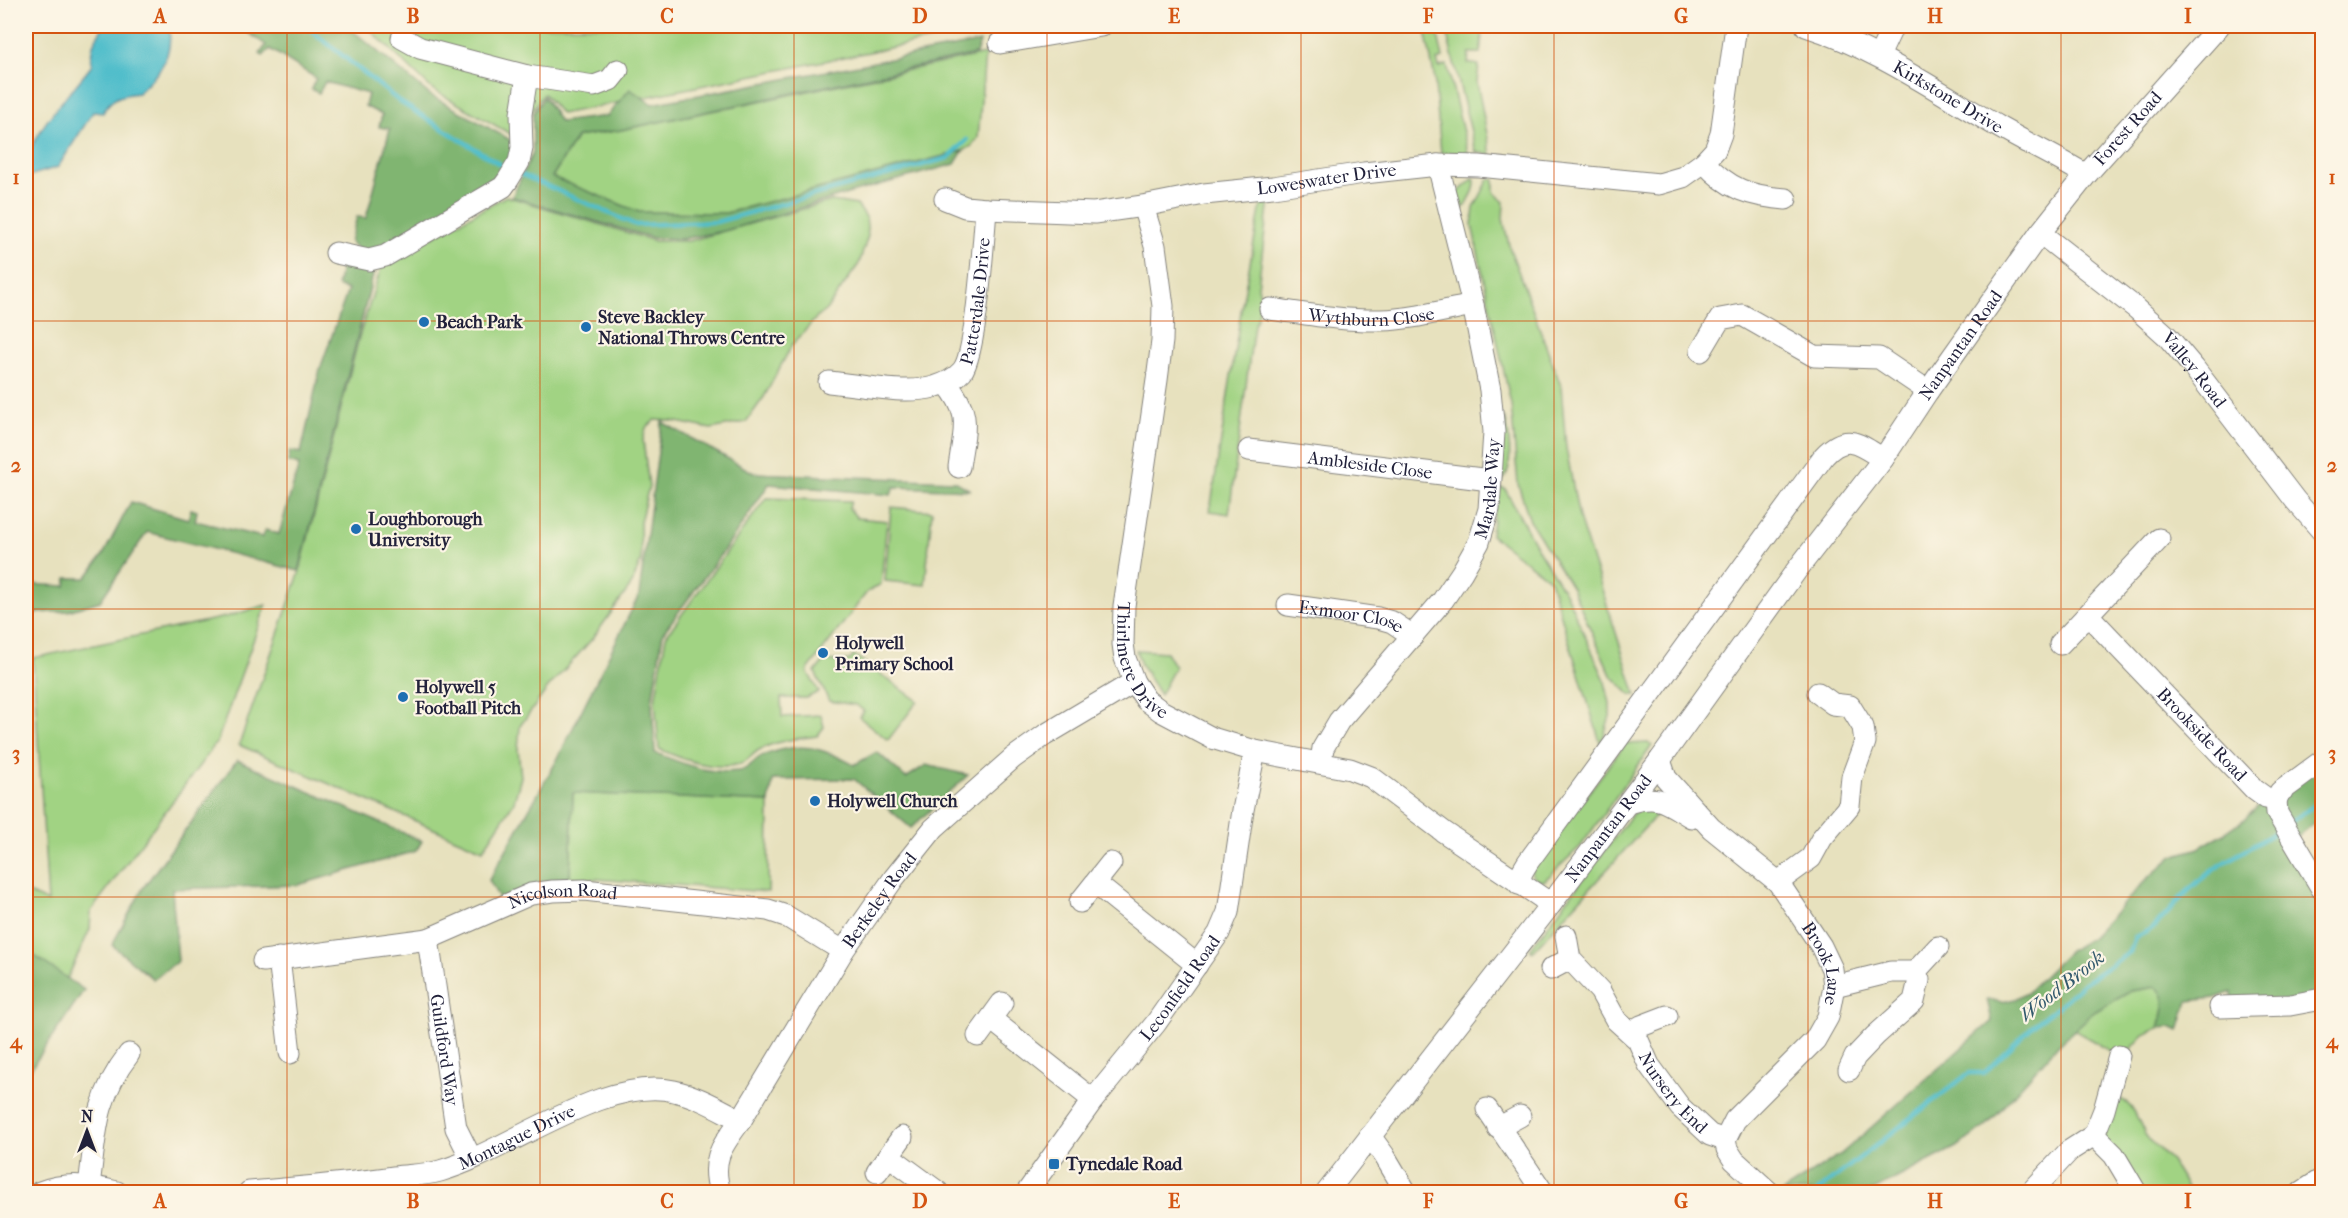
<svg xmlns="http://www.w3.org/2000/svg" width="2348" height="1218" font-family="'IM FELL French Canon',serif">
  <style>
    .green { fill: #a1d383; stroke: #627a5f; stroke-width: 1.5 }
    .forest { fill: #80b571; stroke: #516c56; stroke-width: 1.5 }
    .water { fill: #51becb; stroke: #3a7083; stroke-width: 1.5 }
    .lines { fill: none; stroke-linecap: round; stroke-linejoin: round }
    .stream { stroke: #51becb; stroke-width: 4.5 }
    .minor-casing { stroke: #84827c; stroke-width: 23 }
    .minor { stroke: #fff; stroke-width: 21 }
    .grid { fill: none; stroke: #d45411; stroke-width: 1.5; stroke-opacity: 0.55 }
    .poi-dot { fill: #1f6fb2; stroke: #fcf5e5; stroke-width: 2 }
    .labels { text-anchor: middle; dominant-baseline: central; stroke-width: 4.5; stroke-linejoin: round; paint-order: stroke }
    .street-label { font-size: 18px; fill: #22223b; stroke: #fcf5e5 }
    .poi-label { font-size: 18px; font-weight: bold; fill: #22223b; stroke: #fcf5e5; text-anchor: start }
    .water-label { font-size: 20px; font-style: italic; fill: #32596d; stroke: #fcf5e5 }
    .neatline { fill: none; stroke: #d45411; stroke-width: 2 }
    .grid-label { font-size: 20px; text-anchor: middle; font-weight: bold; fill: #d45411 }
  </style>
  <rect width="100%" height="100%" fill="#fcf5e5"/>
  <filter id="ink" filterUnits="userSpaceOnUse"><feTurbulence type="fractalNoise" baseFrequency=".0167" numOctaves="2"/><feDisplacementMap in="SourceGraphic" scale="12" xChannelSelector="R" yChannelSelector="G"/><feConvolveMatrix kernelMatrix="1 2 1 2 8 2 1 2 1" color-interpolation-filters="sRGB"/></filter>
  <filter id="wash" filterUnits="userSpaceOnUse"><feTurbulence type="fractalNoise" baseFrequency=".008" numOctaves="4" result="noise"/><feDisplacementMap in="SourceGraphic" scale="24" xChannelSelector="R" yChannelSelector="G"/><feGaussianBlur stdDeviation="1.35" result="paint"/><feColorMatrix in="noise" values="0 0 0 0 0 0 0 0 0 0 0 0 0 0 0 0 0 1.4 0 .05"/><feComposite in="paint" operator="in"/></filter>
  <g filter="url(#wash)">
    <rect width="100%" height="100%" fill="#e7e1be"/>
    <g class="green">
      <path d="M366,26H979L978,30L561,114L544,94L512,135L432,89Z"/>
      <path d="M1424,26H1436L1443,58L1437,60L1439,67L1447,65L1468,153H1441L1434,74Z"/>
      <path d="M1445,26H1483L1480,53H1469L1468,63L1479,65L1477,82L1491,155L1476,152Z"/>
      <path d="M985,54L978,138L972,146L963,151L726,213L639,212L552,177L577,137L621,130Z"/>
      <path d="M1474,178C1478,189 1468,200 1463,209L1457,193Z"/>
      <path d="M1489,179H1494V192L1504,202L1503,219L1510,249L1561,386L1566,448L1579,518L1636,695L1630,694L1611,675L1572,588L1530,521L1518,484L1511,404L1472,225L1474,208Z"/>
      <path d="M506,196L655,241H689L832,201L857,205L866,217L868,236L859,264L826,310L817,317L792,345L764,397L746,422L711,429L672,421L655,420L646,428L643,440L649,486L640,522L641,560L632,584L593,638L547,689L520,726L518,749L521,777L514,802L483,850L239,745L299,574L359,337L382,265Z"/>
      <path d="M1269,199L1258,287C1262,299 1260,314 1254,325L1229,514L1210,511L1242,305L1262,200Z"/>
      <path d="M1505,417C1509,430 1514,470 1503,480L1501,464Z"/>
      <path d="M1498,487L1505,489L1537,548L1566,594L1604,678L1610,703V716L1601,745L1550,580L1491,535Z"/>
      <path d="M766,498L851,501L849,508L857,518L887,521L881,584L867,592L807,671L819,692L806,698H781L782,717L821,715L824,727L817,736C796,739 778,740 759,750C752,754 747,762 740,764C713,771 684,760 659,749L655,701L666,636Z"/>
      <path d="M891,507L932,511L925,585L885,581Z"/>
      <path d="M266,605L217,742L91,911L90,929L67,979L26,950V892L48,902L33,658L226,617Z"/>
      <path d="M1136,650L1166,652L1175,667L1160,695L1141,665Z"/>
      <path d="M854,655L918,701L888,740L859,717L864,711L856,705L829,701L815,672L824,661L850,660Z"/>
      <path d="M1649,743L1652,745L1649,750L1581,846L1544,881L1537,880L1532,875V868L1625,744Z"/>
      <path d="M573,793L769,802L768,892L570,877Z"/>
      <path d="M1637,808L1661,810L1532,952L1530,949Z"/>
      <path d="M2156,987C2170,998 2163,1013 2159,1028L2144,1035L2127,1053L2119,1056L2074,1030L2094,1012L2131,991Z"/>
      <path d="M2107,1098H2119L2126,1102L2134,1111L2146,1136L2170,1160L2190,1192H2136L2101,1141Z"/>
    </g>
    <g class="forest">
      <path d="M238,26H347L430,95L514,142L510,161L498,180L373,253L360,252L350,241L357,217L366,218L390,129L379,127L382,115L365,106L368,94L325,82L319,93L311,89L316,78L270,49L263,56L260,54L266,45Z"/>
      <path d="M980,42L976,54L621,130L577,137L552,177L639,212L726,213L963,151L955,164L847,194L724,231L682,239L653,238L512,197L533,152V113L544,97L560,122L607,116L630,89L652,104Z"/>
      <path d="M363,264L375,267L299,571L147,532L100,601L68,611L26,614V584L66,586L67,578H86L103,555L131,502L188,519L191,509L197,511L195,521L262,537L265,530L279,534L299,465L288,462L290,451L301,453L320,369L348,290L337,286L342,265Z"/>
      <path d="M662,422L754,473L955,481L970,490L894,487L891,495L769,484L730,542L663,633L652,702L655,753C686,764 706,775 739,771C748,770 754,760 762,756C799,741 820,746 854,765L877,752L906,778L926,765L968,775L911,828L854,779L773,780L769,802L573,793L570,877L540,882L500,900L489,880L557,760L639,595Z"/>
      <path d="M237,760L422,841L416,851L298,885L172,889L178,961L153,979L112,945L143,888Z"/>
      <path d="M2322,761V816L2294,839L2322,889V999L2233,1005L2232,992L2215,998L2188,1001L2179,1031L2171,1027L2159,1028C2163,1013 2170,998 2156,987L2131,991L2094,1012L2059,1044L1986,1126L1960,1145L1870,1192H1782L1841,1154L1992,1021L1987,999L2002,1002L2015,999L2029,991L2069,951L2091,938L2147,879L2173,856L2199,848L2226,832L2246,818L2266,798Z"/>
      <path d="M26,950L84,990L26,1076Z"/>
    </g>
    <path class="water" d="M104,26H169C174,56 159,74 138,93C122,95 110,97 103,113L93,112L58,167L26,177C25,134 68,98 92,65C89,48 95,39 104,26Z"/>
    <g class="lines">
      <g class="stream">
        <path d="M306,26L400,102L509,170"/>
        <path d="M520,174L636,225L716,222L948,158L967,140"/>
        <path d="M2289,823L2322,800"/>
        <path d="M1816,1192L1969,1073H1984L2038,1021L2058,1007L2081,985L2130,952L2135,937C2158,930 2170,908 2187,892C2213,865 2249,850 2280,829"/>
      </g>
    </g>
  </g>
  <g filter="url(#ink)">
    <g class="lines">
      <defs>
        <g id="minor">
          <path id="s1" d="M1806,26C1875,48 1935,90 1997,126C2026,143 2057,157 2086,175"/>
          <path d="M402,38L420,48L527,76"/>
          <path d="M1000,43L1101,26"/>
          <path d="M1879,56L1893,26"/>
          <path d="M1704,162C1729,190 1750,196 1786,199"/>
          <path id="s2" d="M945,199L965,207L986,209L1094,213L1143,206L1204,194L1273,187L1364,173L1438,165L1479,166L1659,184L1683,177L1704,162L1715,150L1721,134L1736,26"/>
          <path id="s3" d="M1143,206L1155,246L1163,306L1162,341L1157,380L1124,606L1123,644L1125,658L1134,682L1146,700L1161,711L1212,738L1255,751L1350,769L1371,777L1444,832L1551,904"/>
          <path id="s4" d="M2040,233L2137,309L2167,336L2194,368L2295,500L2322,531"/>
          <path d="M336,253L369,260L385,256L503,187L508,180L519,162L522,148L521,114L527,76L594,86L610,80L618,70"/>
          <path id="s5" d="M1270,309C1307,314 1344,321 1381,320C1412,319 1443,311 1473,305"/>
          <path d="M1701,351L1720,319L1742,315L1814,356L1879,358L1928,391"/>
          <path id="s6" d="M829,382C861,385 904,395 934,387C944,384 955,379 962,371C976,355 984,236 986,209"/>
          <path d="M946,383C973,415 964,429 959,467"/>
          <path id="s7" d="M1249,450L1490,480"/>
          <path id="s8" d="M1288,605L1378,618L1392,622L1413,636"/>
          <path id="s9" d="M2088,615L2255,790L2266,798L2276,800"/>
          <path d="M2060,644L2159,539"/>
          <path id="s10" d="M1660,760L1666,778L1711,828L1778,882L1821,946L1832,969L1834,986L1828,1017L1815,1040L1735,1120L1725,1140L1727,1149L1734,1160L1769,1192"/>
          <path id="s11" d="M1321,762L1323,748L1339,721L1443,600L1462,572L1479,542L1489,509L1494,432L1490,390L1473,305L1438,165"/>
          <path d="M2276,800L2277,813L2322,889"/>
          <path d="M2276,800L2280,792L2322,761"/>
          <path d="M1628,803C1659,794 1664,801 1691,817"/>
          <path d="M1778,882L1811,858L1822,838L1849,806L1852,777L1865,742L1863,727L1850,706L1833,704L1818,693"/>
          <path d="M1096,884L1197,965"/>
          <path d="M1519,884L1522,872L1528,862L1824,456C1847,432 1859,444 1883,459"/>
          <path d="M1080,902L1111,863"/>
          <path id="s12" d="M1566,936L1570,959L1600,991L1616,1020L1638,1040L1649,1065L1680,1107L1710,1135L1725,1140"/>
          <path id="s13" d="M428,939L456,1128L471,1158"/>
          <path d="M279,958L290,1053"/>
          <path id="s14" d="M263,961L428,939L531,894L553,891L584,890L768,910L786,916L843,951"/>
          <path d="M1551,969L1570,959"/>
          <path d="M1915,972L1938,947"/>
          <path d="M1834,986L1891,972H1915"/>
          <path d="M2220,1007L2290,1005L2322,999"/>
          <path d="M991,1019L1093,1100"/>
          <path d="M1631,1032L1641,1026L1667,1016"/>
          <path d="M978,1036L1002,1003"/>
          <path d="M1849,1070L1855,1057L1875,1036L1914,1001L1919,980L1915,972"/>
          <path d="M1487,1109L1543,1192"/>
          <path d="M1498,1128L1520,1116"/>
          <path d="M2094,1135L2104,1110L2119,1056"/>
          <path d="M2094,1135L2114,1155L2136,1192"/>
          <path d="M1370,1136L1384,1155L1406,1192"/>
          <path d="M889,1156L938,1192"/>
          <path d="M877,1172L902,1137"/>
          <path d="M89,1186C96,1133 95,1098 129,1054"/>
          <path d="M40,1192C66,1182 91,1185 117,1192"/>
          <path id="s15" d="M249,1192C297,1188 346,1184 394,1177C409,1175 425,1175 440,1171C508,1152 604,1075 674,1091C698,1096 719,1109 741,1120"/>
          <path id="s16" d="M720,1192C710,1159 722,1146 741,1120L843,951L894,878L934,828L1013,758L1045,735L1134,682"/>
          <path id="s17" d="M1027,1192L1093,1100L1156,1023L1219,933L1228,912L1243,810L1255,751"/>
          <path id="s18" d="M1327,1192L1551,904L1660,760L1796,571L1883,459L1928,391L2040,233L2086,175L2219,26"/>
          <path d="M2031,1192L2069,1151L2094,1135"/>
          <path d="M2302,1192L2322,1179"/>
        </g>
      </defs>
      <use href="#minor" class="minor-casing"/>
      <use href="#minor" class="minor"/>
    </g>
  </g>
  <path class="grid" d="M287,26V1192M540,26V1192M794,26V1192M1047,26V1192M1301,26V1192M1554,26V1192M1808,26V1192M2061,26V1192M26,321H2322M26,609H2322M26,897H2322"/>
  <g class="poi-dot">
    <circle cx="424" cy="322" r="6"/>
    <circle cx="586" cy="327" r="6"/>
    <circle cx="356" cy="529" r="6"/>
    <circle cx="823" cy="653" r="6"/>
    <circle cx="403" cy="697" r="6"/>
    <circle cx="815" cy="801" r="6"/>
    <rect x="1048" y="1158" width="12" height="12" rx="3"/>
  </g>
  <g class="labels">
    <g class="street-label">
      <text stroke="none"><textPath href="#s1" startOffset="159">Kirkstone Drive</textPath></text>
      <text stroke="none"><textPath href="#s18" startOffset="1332">Forest Road</textPath></text>
      <text stroke="none"><textPath href="#s2" startOffset="386">Loweswater Drive</textPath></text>
      <text stroke="none"><textPath href="#s6" startOffset="210">Patterdale Drive</textPath></text>
      <text stroke="none"><textPath href="#s5" startOffset="102">Wythburn Close</textPath></text>
      <text stroke="none"><textPath href="#s18" startOffset="1058">Nanpantan Road</textPath></text>
      <text stroke="none"><textPath href="#s4" startOffset="207">Valley Road</textPath></text>
      <text stroke="none"><textPath href="#s7" startOffset="122">Ambleside Close</textPath></text>
      <text stroke="none"><textPath href="#s11" startOffset="328">Mardale Way</textPath></text>
      <text stroke="none"><textPath href="#s8" startOffset="64">Exmoor Close</textPath></text>
      <text stroke="none"><textPath href="#s3" startOffset="465">Thirlmere Drive</textPath></text>
      <text stroke="none"><textPath href="#s9" startOffset="165">Brookside Road</textPath></text>
      <text stroke="none"><textPath href="#s18" startOffset="460">Nanpantan Road</textPath></text>
      <text stroke="none"><textPath href="#s14" startOffset="310">Nicolson Road</textPath></text>
      <text stroke="none"><textPath href="#s16" startOffset="339">Berkeley Road</textPath></text>
      <text stroke="none"><textPath href="#s10" startOffset="267">Brook Lane</textPath></text>
      <text stroke="none"><textPath href="#s17" startOffset="255">Leconfield Road</textPath></text>
      <text stroke="none"><textPath href="#s13" startOffset="112">Guildford Way</textPath></text>
      <text stroke="none"><textPath href="#s12" startOffset="194">Nursery End</textPath></text>
      <text stroke="none"><textPath href="#s15" startOffset="276">Montague Drive</textPath></text>
    </g>
    <g class="poi-label">
      <text x="598" y="317">Steve Backley<tspan x="598" dy="21">National Throws Centre</tspan></text>
      <text x="436" y="322">Beach Park</text>
      <text x="368" y="519">Loughborough<tspan x="368" dy="21">University</tspan></text>
      <text x="835" y="643">Holywell<tspan x="835" dy="21">Primary School</tspan></text>
      <text x="415" y="687">Holywell 5<tspan x="415" dy="21">Football Pitch</tspan></text>
      <text x="827" y="801">Holywell Church</text>
      <text x="1066" y="1164">Tynedale Road</text>
    </g>
    <g class="water-label">
      <text transform="translate(2062 986) rotate(-38)">Wood Brook</text>
    </g>
  </g>
  <rect width="2348" height="1218" fill="none" stroke="#fcf5e5" stroke-width="66"/>
  <g transform="translate(87 1131)" stroke="#fcf5e5" stroke-width="4.5" paint-order="stroke">
  <path d="M0-4.5L10 22L0 15L-10 22Z" fill="#22223b"/>
  <text y="-9" font-size="16" font-weight="bold" text-anchor="middle" fill="#22223b">N</text>
  </g>
  <rect x="33" y="33" width="2282" height="1152" class="neatline"/>
  <g class="grid-label">
    <text x="160" y="23">A</text>
    <text x="413" y="23">B</text>
    <text x="667" y="23">C</text>
    <text x="920" y="23">D</text>
    <text x="1174" y="23">E</text>
    <text x="1428" y="23">F</text>
    <text x="1681" y="23">G</text>
    <text x="1935" y="23">H</text>
    <text x="2188" y="23">I</text>
    <text x="16" y="184">1</text>
    <text x="2332" y="184">1</text>
    <text x="16" y="472">2</text>
    <text x="2332" y="472">2</text>
    <text x="16" y="760">3</text>
    <text x="2332" y="760">3</text>
    <text x="16" y="1048">4</text>
    <text x="2332" y="1048">4</text>
    <text x="160" y="1208">A</text>
    <text x="413" y="1208">B</text>
    <text x="667" y="1208">C</text>
    <text x="920" y="1208">D</text>
    <text x="1174" y="1208">E</text>
    <text x="1428" y="1208">F</text>
    <text x="1681" y="1208">G</text>
    <text x="1935" y="1208">H</text>
    <text x="2188" y="1208">I</text>
  </g>
</svg>
